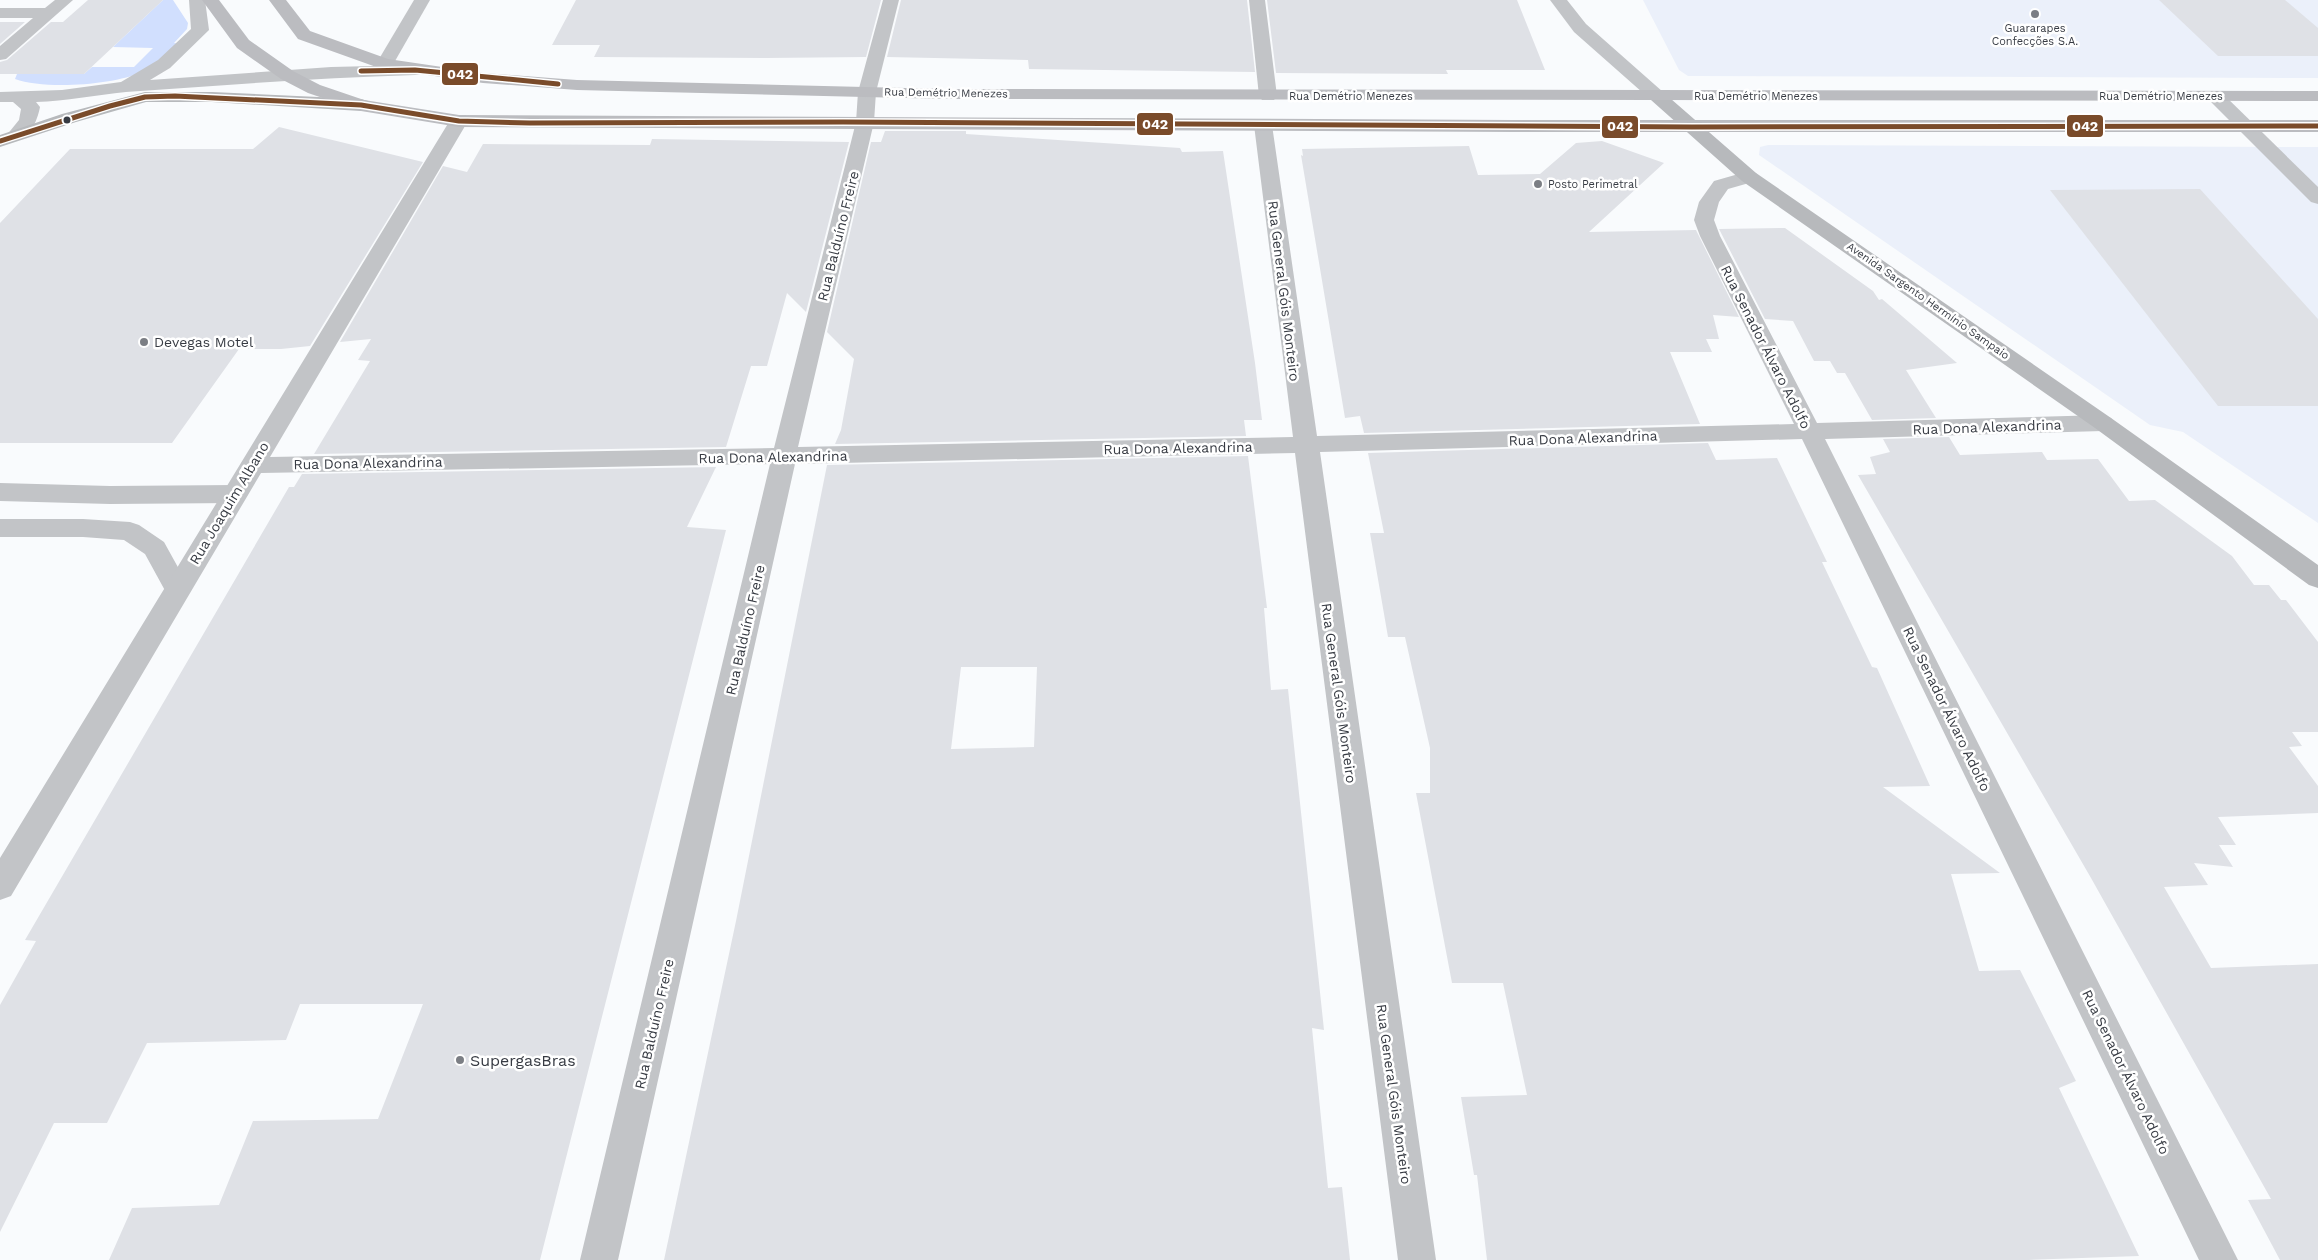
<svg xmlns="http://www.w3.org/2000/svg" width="2318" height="1260" font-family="'Work Sans',sans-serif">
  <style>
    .built { fill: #ebf0fa }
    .green { fill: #d1dffe }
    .building { fill: #dfe1e6; fill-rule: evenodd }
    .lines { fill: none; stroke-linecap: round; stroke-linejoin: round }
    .lane { fill: #c2c4c7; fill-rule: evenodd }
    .street { fill: #c2c4c7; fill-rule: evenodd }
    .secondary { fill: #b7b9bc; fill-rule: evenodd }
    .primary { fill: #bbbcc0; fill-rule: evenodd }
    .bus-1-casing { stroke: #fff; stroke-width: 8 }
    .bus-1 { stroke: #7a4b2a; stroke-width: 5 }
    .poi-dot { fill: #7b7e84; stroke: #fff; stroke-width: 2 }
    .bus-dot { fill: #373b43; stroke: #fff; stroke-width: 2 }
    .labels { text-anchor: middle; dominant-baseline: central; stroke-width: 5; stroke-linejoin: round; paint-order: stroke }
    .far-poi-label { font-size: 11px; fill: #373b43; stroke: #fff }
    .far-street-label { font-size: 11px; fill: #373b43; stroke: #fff }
    .street-label { font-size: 14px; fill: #373b43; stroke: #fff }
    .poi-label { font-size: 14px; fill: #373b43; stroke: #fff; text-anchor: start }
    .near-poi-label { font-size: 16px; fill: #373b43; stroke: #fff; text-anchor: start }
    .line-badge { stroke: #fff; stroke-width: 2 }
    .badge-label { font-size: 14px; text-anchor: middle; font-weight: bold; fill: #fff }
  </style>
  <rect width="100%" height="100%" fill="#f9fbfd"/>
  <g class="built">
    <path d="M1643,0H2318V78L1688,76L1679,70Z"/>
    <path d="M1768,145L2318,147V523L2183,432L2150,425L1759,155L1760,147Z"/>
  </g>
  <path class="green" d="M163,0H173L188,23L187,29L174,43L184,44C171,53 157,65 142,72C114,85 45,90 15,79L17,74H84L92,67H134L153,48L113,47Z"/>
  <g class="building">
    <path d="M88,0H163L84,74H0V62L7,60L51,22H63Z"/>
    <path d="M576,0H881L866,57L766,58L594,57L600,45H552Z"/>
    <path d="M901,0H1247L1255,72L1029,69L1028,60L887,57Z"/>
    <path d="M1267,0H1517L1545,70H1446L1448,74L1276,73Z"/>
    <path d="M2159,0H2285L2318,28V56H2218Z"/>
    <path d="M0,22H25L0,44Z"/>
    <path d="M279,127L423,162L310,346L281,349H239L172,443H0V223L70,149H253Z"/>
    <path d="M885,131H966V134L1180,148L1182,152L1223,151L1255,363L1262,420H1244L1246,436L835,444L841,430L854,359L827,332L871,142H881Z"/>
    <path d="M652,139L849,142L806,312L787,293L767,366H751L726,447L314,454L370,361L358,360L371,339L340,342L443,166L467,172L483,144L650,145Z"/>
    <path d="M1602,141L1664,163L1589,232L1696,230L1739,317L1713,315L1719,339H1706L1712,352H1670L1700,424L1364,433L1360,416L1345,418L1301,155L1303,156L1302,149L1469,146L1478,175L1540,174L1576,143Z"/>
    <path d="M2200,189L2318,319V406H2218L2050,190Z"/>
    <path d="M1785,228L1873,291L1879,300L1882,299L1957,363L1906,370L1936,418L1872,420L1845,373H1837L1830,361H1814L1793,321L1765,319L1719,229Z"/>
    <path d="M1949,437L1960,455L2042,452L2047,460L2098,459L2129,501L2155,500L2232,556L2254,585H2269L2281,600H2286L2318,642V732H2292L2302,746L2289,747L2318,786V813L2218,817L2236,845H2219L2233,867L2194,863L2208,885L2164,887L2211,968L2318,964V1260H2280L2248,1200L2271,1199L2091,878L1858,475L1876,474L1870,457L1890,452L1883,439Z"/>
    <path d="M1708,443L1716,460L1777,458L1827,562H1822L1872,667L1877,668L1930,786L1883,787L2000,873L1951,874L1979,971L2020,970L2076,1081L2059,1088L2139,1256L2028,1260H1487L1477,1175H1474L1461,1097L1527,1095L1503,983H1452L1416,793H1430V748L1405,637H1388L1370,533H1384L1368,453Z"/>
    <path d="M1248,456L1267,608H1264L1271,690L1288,689L1324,1030L1312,1028L1328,1188L1342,1187L1350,1260H664L736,921L827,465ZM961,667H1037L1034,747L951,749Z"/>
    <path d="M716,467L687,527L726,530L540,1260H109L132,1208L219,1205L253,1121L378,1119L423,1004H300L286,1040L147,1043L107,1123H54L0,1232V1005L36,941L25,940L289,487H294L302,474Z"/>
  </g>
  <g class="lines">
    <g class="lane">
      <path d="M55,0H73L6,59L0,60V46L33,18H0V8H45Z"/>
      <path d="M189,0H205L209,30L170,68L150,80L331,67L415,65L421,66L424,70L421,74L415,75C319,78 223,85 126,92C96,95 66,101 36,102L40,107C37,123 27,145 8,140L6,136L19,120L21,109L13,102H0V92L62,90L121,82L158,60L191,29Z"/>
      <path d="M2215,91L2221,92L2318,187V204L2311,202L2209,100L2206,96L2209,92Z"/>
      <path d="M0,483L110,486L235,485L244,488L248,494L244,500L235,503L110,504L0,501Z"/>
      <path d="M0,519H83L130,522L139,525L164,542L190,589L186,596L177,599L168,596L145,554L124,540L83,537H0Z"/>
    </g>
    <g class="street">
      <path d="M414,0H430L391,68H379L376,64Z"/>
      <path d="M883,0H899L876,92L874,122L798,447L1293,437L1254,125L1256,121L1263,119L1270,121L1272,125L1317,436L1794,424L1700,236L1694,220L1699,202L1714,181L1749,171L1756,173L1759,177L1756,181L1728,189L1719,202L1714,220L1720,236L1817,423L2103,415L2111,418L2115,423L2111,428L2103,431L1825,439L2238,1260H2199L1802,439L1320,452L1436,1260H1398L1295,453L795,464L618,1260H580L770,464L261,473L11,896L0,900V858L452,117L459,115L466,117L468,121L270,457L774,448L856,122L858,92Z"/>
      <path d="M1249,0H1265L1277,96L1274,100H1262L1259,96Z"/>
      <path d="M1550,0H1567L1586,24L1663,92L1666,96L1663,100H1651L1574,32Z"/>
    </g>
    <g class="secondary">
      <path d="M1657,91L1663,92L1756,173L2111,418L2318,565V588L2309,585L2095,428L1742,181L1651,100L1648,96L1651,92Z"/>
      <path d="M145,92H212L361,99L368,101L370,105L368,109L361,111L212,102H146L76,122L0,147V135L62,114Z"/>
    </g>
    <g class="primary">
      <path d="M202,0H219L249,40L293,71L320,85L364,100L459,115L1512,120H2318V132H1512L459,127L361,111L308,93L281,79L237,48Z"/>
      <path d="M269,0H286L310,31L388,59L483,73L577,80L947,89L2318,91V101L947,99L577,90L483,83L379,68L298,39Z"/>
    </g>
    <defs>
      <g id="bus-1">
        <path d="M361,71L415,70L558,84"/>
        <path d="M0,141L110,106L145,97L175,96L361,105L459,121L530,123L843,122L1692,127L2318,126"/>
      </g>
    </defs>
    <use href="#bus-1" class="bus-1-casing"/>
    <use href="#bus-1" class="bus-1"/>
  </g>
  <g class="poi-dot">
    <circle cx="2035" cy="14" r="5"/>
    <circle cx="1538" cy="184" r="5"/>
    <circle cx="144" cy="342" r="5"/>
    <circle cx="460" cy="1060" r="5"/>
  </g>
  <circle class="bus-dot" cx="67" cy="120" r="4.5"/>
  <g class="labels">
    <g class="far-poi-label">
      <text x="2035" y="28">Guararapes<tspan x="2035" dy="13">Confecções S.A.</tspan></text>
      <text x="1548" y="184" text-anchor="start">Posto Perimetral</text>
    </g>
    <g class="far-street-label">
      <text transform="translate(946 93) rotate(1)">Rua Demétrio Menezes</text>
      <text x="1351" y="96">Rua Demétrio Menezes</text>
      <text x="1756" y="96">Rua Demétrio Menezes</text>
      <text x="2161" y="96">Rua Demétrio Menezes</text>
      <text transform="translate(1928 301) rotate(35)">Avenida Sargento Hermínio Sampaio</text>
    </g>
    <g class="street-label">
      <text transform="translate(838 236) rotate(-76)">Rua Balduíno Freire</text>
      <text transform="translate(1284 291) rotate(83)">Rua General Góis Monteiro</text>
      <text transform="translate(1766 347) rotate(63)">Rua Senador Álvaro Adolfo</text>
      <text transform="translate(1987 427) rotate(-2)">Rua Dona Alexandrina</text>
      <text transform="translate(1583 438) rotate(-2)">Rua Dona Alexandrina</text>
      <text transform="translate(1178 448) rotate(-1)">Rua Dona Alexandrina</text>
      <text transform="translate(773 457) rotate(-1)">Rua Dona Alexandrina</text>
      <text transform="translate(368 463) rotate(-1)">Rua Dona Alexandrina</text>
      <text transform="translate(229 503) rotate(-59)">Rua Joaquim Albano</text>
      <text transform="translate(745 630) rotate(-77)">Rua Balduíno Freire</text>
      <text transform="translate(1339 693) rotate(82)">Rua General Góis Monteiro</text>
      <text transform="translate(1947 709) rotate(64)">Rua Senador Álvaro Adolfo</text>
      <text transform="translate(654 1024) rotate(-77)">Rua Balduíno Freire</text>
      <text transform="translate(2126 1072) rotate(64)">Rua Senador Álvaro Adolfo</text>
      <text transform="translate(1394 1094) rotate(82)">Rua General Góis Monteiro</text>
    </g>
    <g class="poi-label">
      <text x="154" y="342">Devegas Motel</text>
    </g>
    <g class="near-poi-label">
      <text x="470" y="1060">SupergasBras</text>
    </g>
  </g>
  <g class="line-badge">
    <rect x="441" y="62" width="38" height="24" rx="5" fill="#7a4b2a"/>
    <rect x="1136" y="112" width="38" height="24" rx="5" fill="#7a4b2a"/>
    <rect x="2066" y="114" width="38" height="24" rx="5" fill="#7a4b2a"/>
    <rect x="1601" y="115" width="38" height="24" rx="5" fill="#7a4b2a"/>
  </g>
  <g class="badge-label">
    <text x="460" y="79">042</text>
    <text x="1155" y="129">042</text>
    <text x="2085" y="131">042</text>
    <text x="1620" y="131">042</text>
  </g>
</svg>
